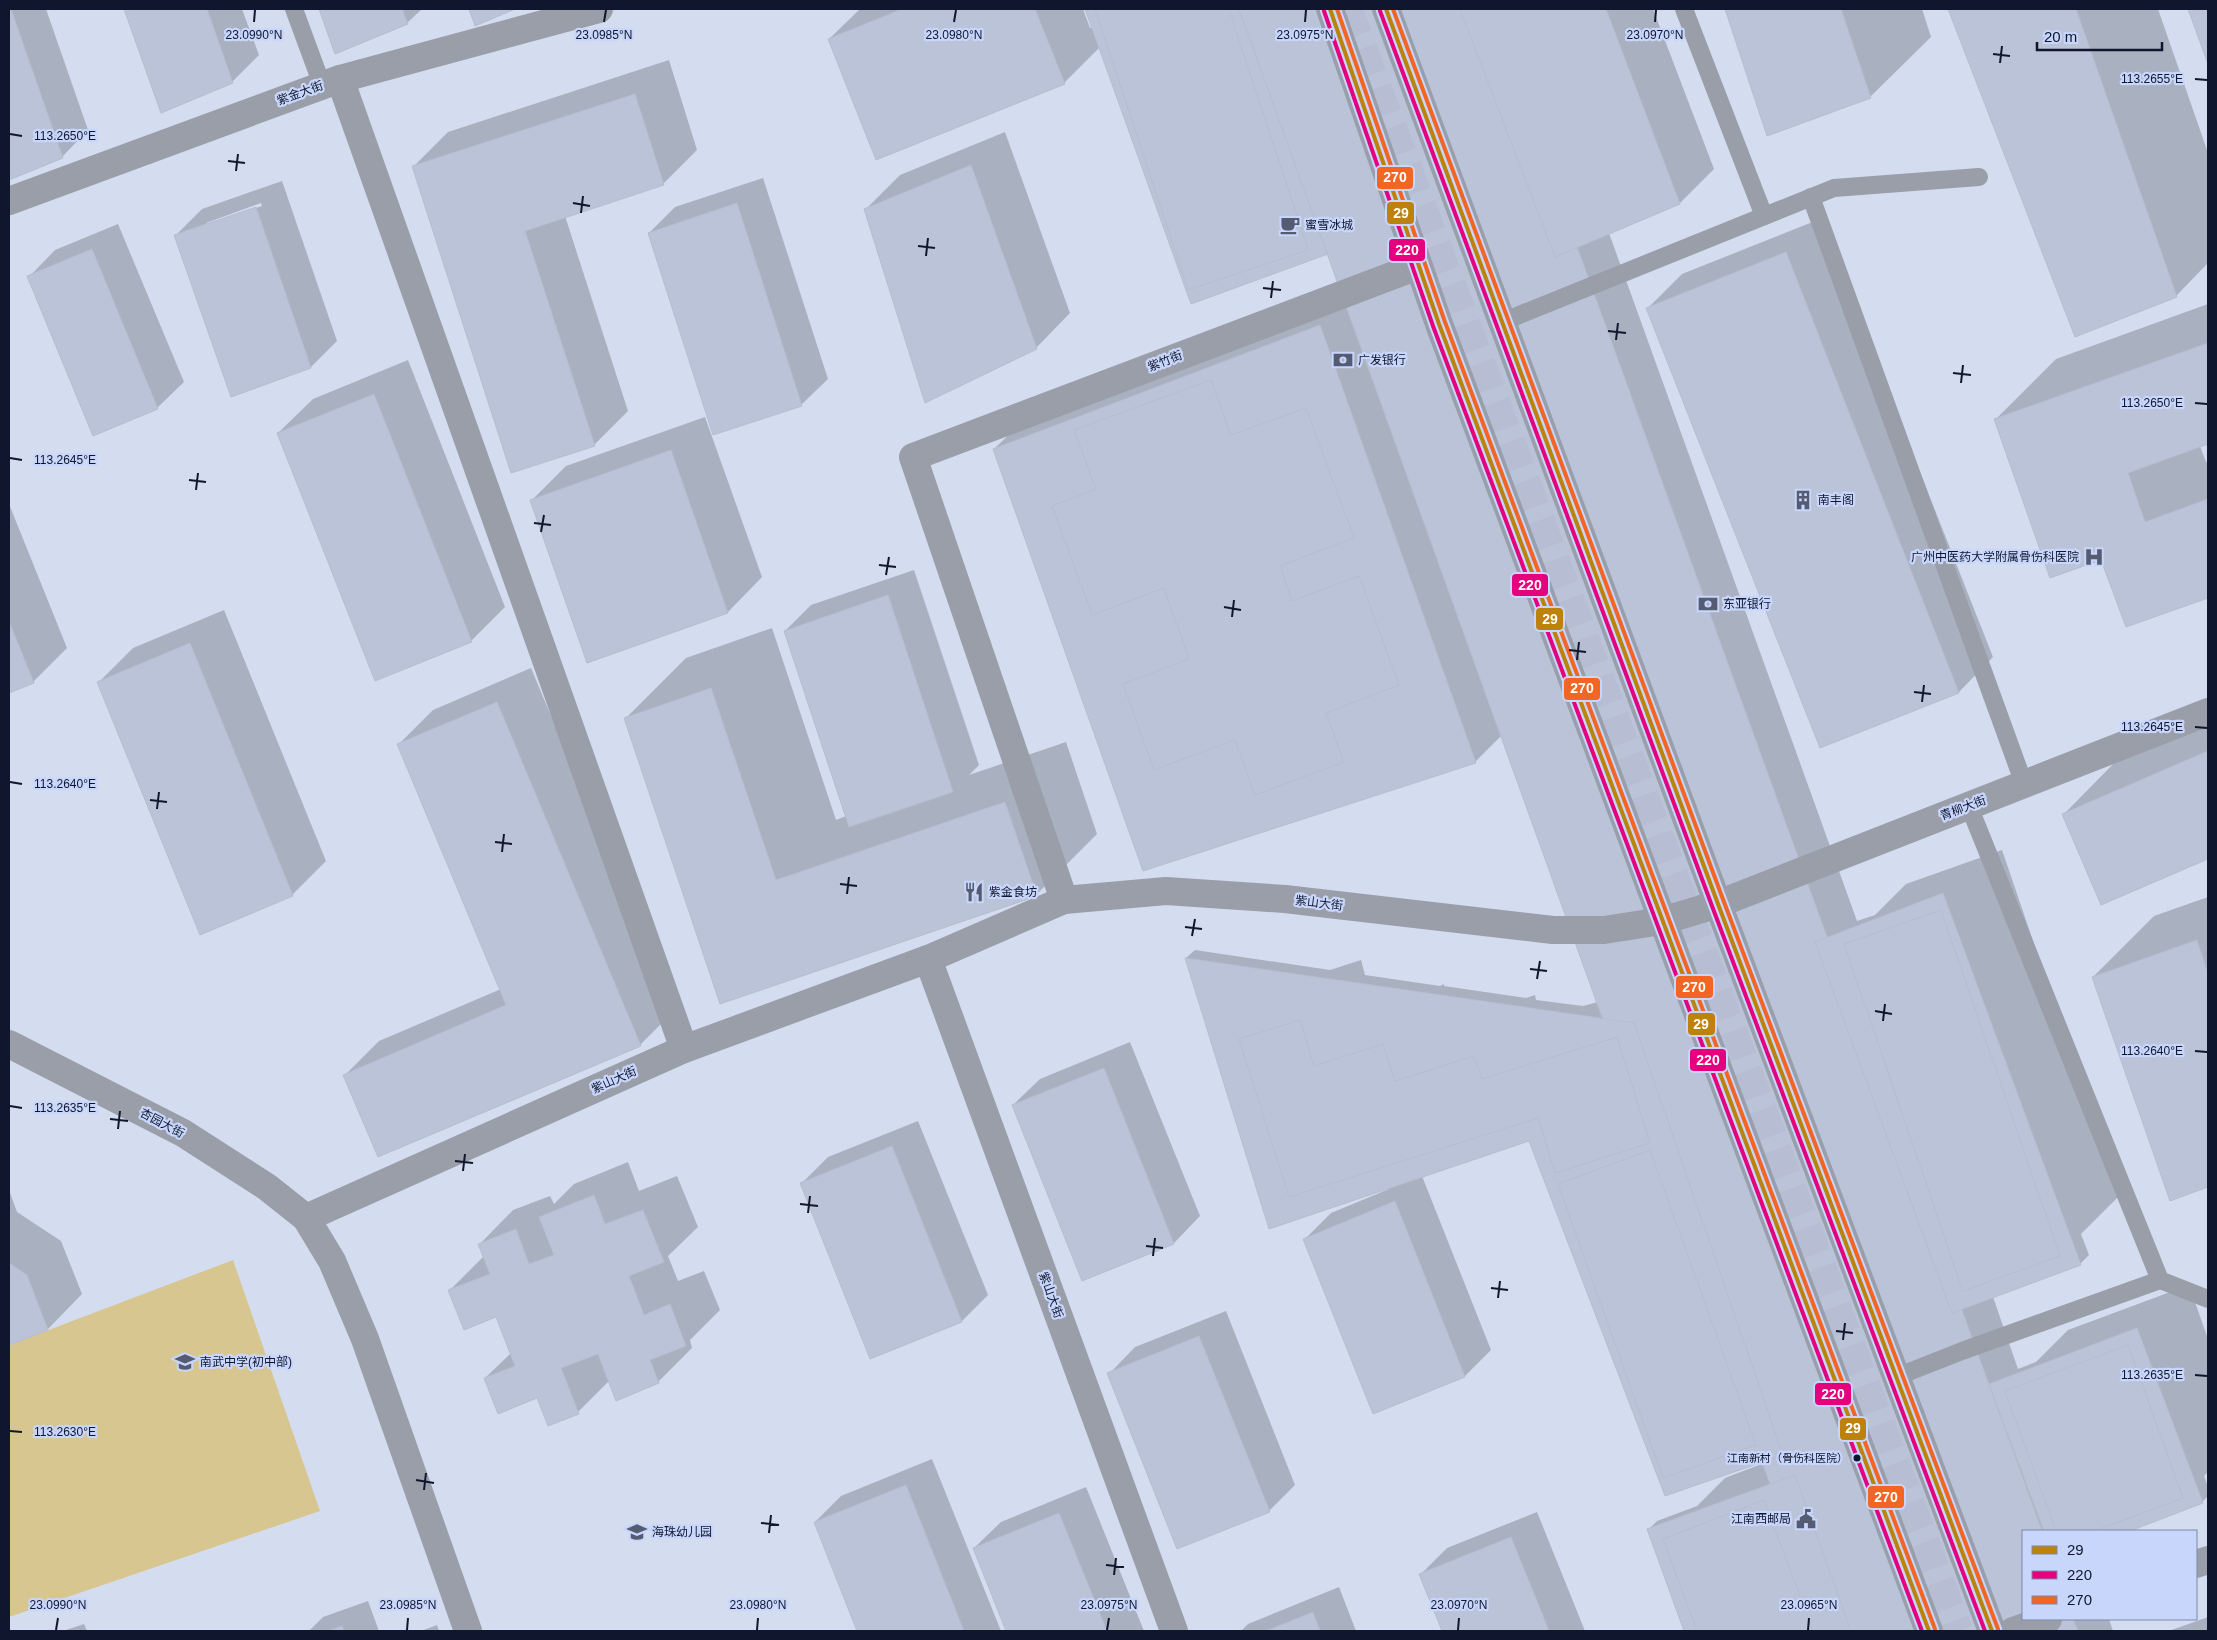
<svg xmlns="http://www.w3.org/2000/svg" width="2217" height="1640" font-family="Arial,'Noto Sans SC',sans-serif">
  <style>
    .pitch { fill: #d8c690 }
    .shadow { fill: #0003; fill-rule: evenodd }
    .building { fill: #bbc3d8; stroke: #b5bdd1 }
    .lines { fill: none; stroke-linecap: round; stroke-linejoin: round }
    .street-tunnel { stroke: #b7bed3; stroke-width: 28; stroke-dasharray: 28 14; stroke-linecap: butt }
    .lane { stroke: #9a9ea9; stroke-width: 18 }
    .street { stroke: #9a9ea9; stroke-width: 28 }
    .secondary { stroke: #989eaa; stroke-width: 28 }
    .bus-1-casing { stroke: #c8d6fc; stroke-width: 8 }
    .bus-2-casing { stroke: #c8d6fc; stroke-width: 8 }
    .bus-3-casing { stroke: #c8d6fc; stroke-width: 8 }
    .bus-1 { stroke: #bd820b; stroke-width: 4 }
    .bus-2 { stroke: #e5007d; stroke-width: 4 }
    .bus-3 { stroke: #f26522; stroke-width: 4 }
    .ticks { fill: none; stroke: #10162d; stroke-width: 2 }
    .bus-dot { fill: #10162d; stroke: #c8d6fc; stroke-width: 2 }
    .labels { text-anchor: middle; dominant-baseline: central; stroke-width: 4.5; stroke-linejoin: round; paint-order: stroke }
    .bus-label { font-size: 11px; fill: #10162d; stroke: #c8d6fc; text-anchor: end }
    .street-label { font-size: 12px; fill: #10162d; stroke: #c8d6fc }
    .poi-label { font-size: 12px; fill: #10162d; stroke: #c8d6fc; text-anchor: start }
    .ticks-label { font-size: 12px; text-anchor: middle; fill: #10162d; stroke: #c8d6fc; stroke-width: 4.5; stroke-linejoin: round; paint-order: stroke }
    .line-badge { stroke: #c8d6fc; stroke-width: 2 }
    .badge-label { font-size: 14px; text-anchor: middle; font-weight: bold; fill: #fff }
  </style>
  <rect width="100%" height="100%" fill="#d4dcf0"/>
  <path class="pitch" d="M233,1260L320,1511L9,1617V1345Z"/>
  <g class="shadow">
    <path d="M9,9H46L88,130L62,157L9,179Z"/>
    <path d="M126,9H242L259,55L232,82L161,111Z"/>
    <path d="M321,9H422L407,23L336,53Z"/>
    <path d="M860,9H1083L1090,28L1093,27L1086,9H1653L1714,169L1680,203L1609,233L1857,921L1875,915L1906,884L2002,850L2120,1195L2081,1234L2089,1255L2080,1264L1993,1297L2018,1369L2036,1362L2068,1330L2189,1285L2208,1339V1472L2204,1476L2208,1487V1496L2202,1502L2127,1531H2023V1619H2109L2113,1631H1685L1649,1529L1657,1521L1697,1506L1725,1478L1764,1463L1530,1139L1422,1176L1491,1350L1465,1376L1374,1412L1305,1239L1331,1213L1389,1189L1388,1187L1270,1227L1186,958L1195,950L1330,970L1361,960L1365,975L1440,986L1444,984V986L1526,998L1535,995L1536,1000L1583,1006L1598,1002L1502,735L1475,762L994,449L1029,415L1344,296L1328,253L1100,47L1064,83L877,159L829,39Z"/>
    <path d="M1726,9H1922L1931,37L1870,97L1768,134Z"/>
    <path d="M1949,9H2158L2208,153V263L2176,296L2076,335Z"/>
    <path d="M2190,9H2208V60Z"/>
    <path d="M669,60L697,150L663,184L565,216L628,411L594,445L413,167L448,132Z"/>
    <path d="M1005,132L1070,313L1036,348L866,209L900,175Z"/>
    <path d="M763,178L828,379L801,405L649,233L675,207Z"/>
    <path d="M282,181L337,341L311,367L232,396L176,235L202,209ZM261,203L262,206L206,225V223Z"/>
    <path d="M1820,219L1993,657L1959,692L1821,746L1648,308L1682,274Z"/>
    <path d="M118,224L184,382L157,408L29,277L55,250Z"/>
    <path d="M2208,304V443L2200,446L2206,462L2208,461V596L2126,626L2102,558L1995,420L2056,359Z"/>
    <path d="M408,360L505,607L471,641L278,433L313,399Z"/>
    <path d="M705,417L762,577L728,612L588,662L531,501L566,466Z"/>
    <path d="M9,504L67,648L33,682L9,692Z"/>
    <path d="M914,570L979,765L969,775L1066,742L1097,834L1036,895L721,1003L625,719L686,658L772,628L836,820L846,816L785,631L811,605Z"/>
    <path d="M224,610L326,861L292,895L99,682L133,648Z"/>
    <path d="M531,668L674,1011L640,1045L345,1075L379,1041L501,989L399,744L433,710Z"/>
    <path d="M2208,718V857L2101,903L2064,814L2124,753Z"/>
    <path d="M2208,897V1186L2171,1199L2093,977L2154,916Z"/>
    <path d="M1130,1042L1200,1216L1174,1243L1083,1279L1013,1105L1040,1079Z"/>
    <path d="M918,1121L988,1295L962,1321L801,1184L828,1157Z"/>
    <path d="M628,1162L639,1191L677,1176L698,1227L668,1256L678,1281L704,1271L720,1310L690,1340L692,1348L658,1382L609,1381L578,1412L485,1378L511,1353L496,1315L450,1290L484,1256L479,1245L513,1210L550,1196L554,1204L574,1184Z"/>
    <path d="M9,1190L17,1212L61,1241L82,1294L48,1329L9,1343Z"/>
    <path d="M1226,1311L1295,1485L1269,1511L1109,1374L1135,1347Z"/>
    <path d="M932,1459L1001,1631H859L815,1522L841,1496Z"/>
    <path d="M1086,1487L1144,1631H1007L974,1548L1001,1522Z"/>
    <path d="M1537,1512L1585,1631H1443L1420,1575L1447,1548Z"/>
    <path d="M1339,1587L1356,1631H1241L1248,1624Z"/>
    <path d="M368,1601L379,1631H309L323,1617Z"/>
    <path d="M2208,1617V1631H2169Z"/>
    <path d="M84,1624L87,1631H63Z"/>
    <path d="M437,1625L439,1631H421Z"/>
  </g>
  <g class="building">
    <path d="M9,9H11L63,158L9,180Z"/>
    <path d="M124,9H207L233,83L161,113Z"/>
    <path d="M319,9H402L408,24L335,54Z"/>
    <path d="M469,9H515L475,26Z"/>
    <path d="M902,9H1035L1065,84L876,160L828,39Z"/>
    <path d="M1085,9H1239L1328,254L1191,304Z"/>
    <path d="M1095,9H1229L1308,250L1188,290Z"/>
    <path d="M1239,9H1491L2042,1531H2023V1619H2073L2078,1631H1823Z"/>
    <path d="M1460,9H1606L1680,204L1555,257Z"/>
    <path d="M1725,9H1841L1871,98L1767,136Z"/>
    <path d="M1948,9H2076L2177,297L2075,337Z"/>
    <path d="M2188,9H2208V64Z"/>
    <path d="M635,94L664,185L525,231L595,446L511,473L412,166Z"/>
    <path d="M971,165L1037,349L925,403L864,209Z"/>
    <path d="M737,203L802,406L713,435L648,233Z"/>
    <path d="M256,207L311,368L231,397L174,235Z"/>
    <path d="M92,249L158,409L93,436L27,276Z"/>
    <path d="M1786,252L1959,693L1820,748L1646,308Z"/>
    <path d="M1320,325L1476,763L1143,871L993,449Z"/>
    <path d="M2208,343V444L2128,473L2145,522L2208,499V598L2126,627L2101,560L2050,578L1994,419Z"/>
    <path d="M1211,380L1231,435L1306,408L1354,538L1280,566L1292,601L1359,576L1399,685L1326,713L1344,762L1255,795L1235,740L1154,770L1123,684L1189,659L1164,588L1092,615L1052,506L1096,489L1074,430Z"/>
    <path d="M374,394L472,642L375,681L277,433Z"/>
    <path d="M671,450L728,613L587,663L530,500Z"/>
    <path d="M888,595L953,792L849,827L784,631Z"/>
    <path d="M9,621L34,683L9,693Z"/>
    <path d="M190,643L293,896L200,935L97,682Z"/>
    <path d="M711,688L776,880L1005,802L1037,896L720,1004L624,718Z"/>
    <path d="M497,702L641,1046L378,1157L343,1075L506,1005L397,744Z"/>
    <path d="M2208,751V859L2101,905L2062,814Z"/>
    <path d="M1943,893L2081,1265L1952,1313L1815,942Z"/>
    <path d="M1941,910L2060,1256L1963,1291L1844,944Z"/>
    <path d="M2197,940L2208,974V1187L2170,1201L2092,977Z"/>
    <path d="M1185,958L1634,1023L1783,1455L1665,1496L1529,1141L1269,1229Z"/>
    <path d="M1300,1020L1314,1066L1383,1044L1395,1081L1474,1056L1482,1079L1617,1037L1650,1143L1555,1173L1538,1118L1289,1197L1239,1039Z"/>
    <path d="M1104,1068L1174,1244L1082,1281L1012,1105Z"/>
    <path d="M892,1146L962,1322L870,1359L800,1183Z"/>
    <path d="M1650,1150L1756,1445L1663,1478L1558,1184Z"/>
    <path d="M594,1195L605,1224L643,1210L664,1262L629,1276L644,1315L670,1304L686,1346L650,1360L659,1383L616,1401L598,1354L561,1368L579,1414L548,1426L537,1398L498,1414L484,1378L515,1366L496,1317L464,1330L448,1290L490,1274L478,1244L516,1229L529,1264L554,1255L539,1217Z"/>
    <path d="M1395,1201L1465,1377L1373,1414L1303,1239Z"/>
    <path d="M9,1263L27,1275L48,1330L9,1345Z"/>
    <path d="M2137,1328L2203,1503L2130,1531H2044L1989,1384Z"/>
    <path d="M1199,1336L1270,1512L1177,1549L1107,1373Z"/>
    <path d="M2128,1345L2183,1498L2094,1531H2056L2005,1391Z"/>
    <path d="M1795,1475L1851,1631H1684L1647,1529Z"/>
    <path d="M906,1485L964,1631H857L814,1522Z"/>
    <path d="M1764,1500L1813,1631H1697L1663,1539Z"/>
    <path d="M1059,1513L1107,1631H1006L973,1548Z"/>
    <path d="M1511,1537L1549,1631H1442L1419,1574Z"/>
    <path d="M1313,1612L1320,1631H1266Z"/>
    <path d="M342,1626L344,1631H328Z"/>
  </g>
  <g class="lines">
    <path class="street-tunnel" d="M1348,9L1959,1631"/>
    <g class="lane">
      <path d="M294,9L322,85"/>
      <path d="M1684,9L1764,216"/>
      <path d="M1811,197L2024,784"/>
      <path d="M1502,322L1834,188L1979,177"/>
      <path d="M1969,806L2160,1280L2208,1299"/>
      <path d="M1896,1377L1962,1351L2160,1280"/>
    </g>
    <g class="street">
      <path d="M340,79L684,1049"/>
      <path d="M9,201L340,79L599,9"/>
      <path d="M1064,900L913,457L1418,266"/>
      <path d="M928,959L1174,1631"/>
      <path d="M9,1044L183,1133L267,1187L306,1218L332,1261L365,1339L468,1631"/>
      <path d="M306,1218L684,1049L928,959L1064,900L1166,891L1285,899L1553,930H1604L1662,921L1718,904L2208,712"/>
      <path d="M2196,1564L2208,1560"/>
      <path d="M2013,1631L2048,1619"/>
    </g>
    <g class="secondary">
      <path d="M1330,9L1439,324L1929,1631"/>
      <path d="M1386,9L1718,904L1992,1631"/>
    </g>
    <defs>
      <g id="bus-1">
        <path d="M1330,9L1439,324L1929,1631"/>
        <path d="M1386,9L1718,904L1992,1631"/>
      </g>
      <g id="bus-2">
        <path d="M1324,11L1433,326L1922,1631"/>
        <path d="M1380,11L1712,906L1985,1631"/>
      </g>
      <g id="bus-3">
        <path d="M1337,9L1445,322L1935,1629"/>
        <path d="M1393,9L1724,902L1998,1629"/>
      </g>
    </defs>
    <use href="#bus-1" class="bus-1-casing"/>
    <use href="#bus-2" class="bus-2-casing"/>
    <use href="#bus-3" class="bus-3-casing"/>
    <use href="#bus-1" class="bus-1"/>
    <use href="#bus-2" class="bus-2"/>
    <use href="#bus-3" class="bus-3"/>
  </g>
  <path class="ticks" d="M254,22L255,10M604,22L606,10M954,22L956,10M1305,22L1306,10M1655,22L1656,10M1993,54L2010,56M2000,63L2002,46M2195,79L2207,80M10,134L22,136M228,161L245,163M236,171L238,154M573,203L590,206M581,213L583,196M918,246L935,248M926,256L928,238M1263,288L1281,290M1271,298L1273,281M1608,331L1626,333M1616,340L1618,323M1953,373L1971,375M1961,383L1963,365M2195,403L2207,404M10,458L22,460M189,480L206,482M196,490L198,473M534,523L551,525M541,532L544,515M879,565L896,567M886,575L889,557M1224,607L1241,610M1232,617L1234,600M1569,650L1586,652M1577,660L1579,642M1914,692L1931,694M1922,702L1924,685M2195,727L2207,728M10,782L22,784M150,800L167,802M157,809L159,792M495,842L512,844M502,852L504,834M840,884L857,886M847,894L849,877M1185,927L1202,929M1192,936L1195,919M1530,969L1547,971M1537,979L1540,961M1875,1011L1892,1014M1883,1021L1885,1004M2195,1051L2207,1052M10,1106L22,1108M110,1119L128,1121M118,1129L120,1111M455,1161L473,1163M463,1171L465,1154M800,1204L818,1206M808,1213L810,1196M1146,1246L1163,1248M1153,1256L1155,1238M1491,1288L1508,1290M1498,1298L1500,1281M1836,1331L1853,1333M1843,1340L1845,1323M2195,1375L2207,1376M10,1431L22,1432M416,1480L434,1483M424,1490L426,1473M761,1523L779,1525M769,1533L771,1515M1106,1565L1124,1567M1114,1575L1116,1558M56,1630L58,1618M407,1630L408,1618M757,1630L758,1618M1107,1630L1109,1618M1458,1630L1459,1618M1808,1630L1809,1618"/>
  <defs>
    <symbol id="cafe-bare" viewBox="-9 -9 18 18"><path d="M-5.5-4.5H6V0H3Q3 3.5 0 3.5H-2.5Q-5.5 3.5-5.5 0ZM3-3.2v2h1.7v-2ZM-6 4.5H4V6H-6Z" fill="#555b71" stroke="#c8d6fc" stroke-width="2.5" paint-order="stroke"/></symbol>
    <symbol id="bank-bare" viewBox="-9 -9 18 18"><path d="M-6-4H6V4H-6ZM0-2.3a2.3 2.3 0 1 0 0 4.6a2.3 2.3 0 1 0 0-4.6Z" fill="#555b71" stroke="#c8d6fc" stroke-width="2.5" paint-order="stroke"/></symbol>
    <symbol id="building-bare" viewBox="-9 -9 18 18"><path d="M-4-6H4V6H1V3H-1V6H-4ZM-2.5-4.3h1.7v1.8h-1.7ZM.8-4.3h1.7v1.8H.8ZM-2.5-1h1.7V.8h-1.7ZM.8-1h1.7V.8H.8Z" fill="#555b71" stroke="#c8d6fc" stroke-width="2.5" paint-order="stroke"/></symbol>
    <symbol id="hospital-bare" viewBox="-9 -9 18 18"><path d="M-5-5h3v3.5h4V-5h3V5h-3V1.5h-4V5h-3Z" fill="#555b71" stroke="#c8d6fc" stroke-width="2.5" paint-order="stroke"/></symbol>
    <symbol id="restaurant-bare" viewBox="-9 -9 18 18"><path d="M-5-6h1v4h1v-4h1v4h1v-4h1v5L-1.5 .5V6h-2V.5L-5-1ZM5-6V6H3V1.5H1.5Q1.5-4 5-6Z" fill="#555b71" stroke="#c8d6fc" stroke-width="2.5" paint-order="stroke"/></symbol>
    <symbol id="school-bare" viewBox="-9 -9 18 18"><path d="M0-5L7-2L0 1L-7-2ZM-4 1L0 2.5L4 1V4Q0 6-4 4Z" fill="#555b71" stroke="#c8d6fc" stroke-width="2.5" paint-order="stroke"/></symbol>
    <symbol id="civic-bare" viewBox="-9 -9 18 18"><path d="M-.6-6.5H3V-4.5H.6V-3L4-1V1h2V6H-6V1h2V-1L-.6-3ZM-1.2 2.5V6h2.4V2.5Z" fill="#555b71" stroke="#c8d6fc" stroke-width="2.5" paint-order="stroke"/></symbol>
  </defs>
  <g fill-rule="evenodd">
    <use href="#cafe-bare" x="1276" y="211" width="28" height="28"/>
    <use href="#bank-bare" x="1329" y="346" width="28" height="28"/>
    <use href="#building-bare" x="1789" y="486" width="28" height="28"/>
    <use href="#hospital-bare" x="2080" y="543" width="28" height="28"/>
    <use href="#bank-bare" x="1694" y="590" width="28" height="28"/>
    <use href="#restaurant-bare" x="960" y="878" width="28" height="28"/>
    <use href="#school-bare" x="171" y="1348" width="28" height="28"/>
    <use href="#civic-bare" x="1792" y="1505" width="28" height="28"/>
    <use href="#school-bare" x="623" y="1518" width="28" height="28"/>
  </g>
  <circle class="bus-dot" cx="1857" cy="1458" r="4.5"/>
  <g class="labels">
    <g class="bus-label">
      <text x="1848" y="1458">江南新村（骨伤科医院）</text>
    </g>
    <g class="street-label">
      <text transform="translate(300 93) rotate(-20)">紫金大街</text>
      <text transform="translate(1165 361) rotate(-21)">紫竹街</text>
      <text transform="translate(1963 808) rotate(-21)">青柳大街</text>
      <text transform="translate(1319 903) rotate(7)">紫山大街</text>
      <text transform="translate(614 1080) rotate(-24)">紫山大街</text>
      <text transform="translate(162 1123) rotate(28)">杏园大街</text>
      <text transform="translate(1051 1295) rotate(70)">紫山大街</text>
    </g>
    <g class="poi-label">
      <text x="1305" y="225">蜜雪冰城</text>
      <text x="1358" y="360">广发银行</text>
      <text x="1818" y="500">南丰阁</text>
      <text x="2079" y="557" text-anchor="end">广州中医药大学附属骨伤科医院</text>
      <text x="1723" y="604">东亚银行</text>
      <text x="989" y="892">紫金食坊</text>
      <text x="200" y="1362">南武中学(初中部)</text>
      <text x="1791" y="1519" text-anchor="end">江南西邮局</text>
      <text x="652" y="1532">海珠幼儿园</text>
    </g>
  </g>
  <g class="ticks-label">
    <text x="254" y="39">23.0990°N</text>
    <text x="604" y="39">23.0985°N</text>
    <text x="954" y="39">23.0980°N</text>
    <text x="1305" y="39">23.0975°N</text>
    <text x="1655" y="39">23.0970°N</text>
    <text x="2152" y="83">113.2655°E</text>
    <text x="65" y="140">113.2650°E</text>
    <text x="2152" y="407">113.2650°E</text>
    <text x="65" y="464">113.2645°E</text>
    <text x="2152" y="731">113.2645°E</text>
    <text x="65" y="788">113.2640°E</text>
    <text x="2152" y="1055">113.2640°E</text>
    <text x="65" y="1112">113.2635°E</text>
    <text x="2152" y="1379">113.2635°E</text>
    <text x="65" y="1436">113.2630°E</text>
    <text x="58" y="1609">23.0990°N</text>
    <text x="408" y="1609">23.0985°N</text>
    <text x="758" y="1609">23.0980°N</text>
    <text x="1109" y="1609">23.0975°N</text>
    <text x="1459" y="1609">23.0970°N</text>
    <text x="1809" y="1609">23.0965°N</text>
  </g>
  <g class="line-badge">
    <rect x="1376" y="166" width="38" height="24" rx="5" fill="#f26522"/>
    <rect x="1386" y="201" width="29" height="24" rx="5" fill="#bd820b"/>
    <rect x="1388" y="238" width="38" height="24" rx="5" fill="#e5007d"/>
    <rect x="1511" y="573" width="38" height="24" rx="5" fill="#e5007d"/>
    <rect x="1535" y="607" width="29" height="24" rx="5" fill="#bd820b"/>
    <rect x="1563" y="677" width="38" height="24" rx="5" fill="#f26522"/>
    <rect x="1675" y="975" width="39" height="24" rx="5" fill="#f26522"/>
    <rect x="1687" y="1012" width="29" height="24" rx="5" fill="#bd820b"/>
    <rect x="1689" y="1048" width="38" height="24" rx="5" fill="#e5007d"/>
    <rect x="1814" y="1382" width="38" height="24" rx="5" fill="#e5007d"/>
    <rect x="1839" y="1417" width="28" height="24" rx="5" fill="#bd820b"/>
    <rect x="1867" y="1485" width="38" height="24" rx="5" fill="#f26522"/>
  </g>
  <g class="badge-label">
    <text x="1395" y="182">270</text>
    <text x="1401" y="218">29</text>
    <text x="1407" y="255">220</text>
    <text x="1530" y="590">220</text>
    <text x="1550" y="624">29</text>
    <text x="1582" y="693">270</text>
    <text x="1694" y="992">270</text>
    <text x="1701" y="1029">29</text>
    <text x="1708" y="1065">220</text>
    <text x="1833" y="1399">220</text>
    <text x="1853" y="1433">29</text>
    <text x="1886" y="1502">270</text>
  </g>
  <rect width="2217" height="1640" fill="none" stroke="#10162d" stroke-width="20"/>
  <rect x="2022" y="1530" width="175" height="90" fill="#c8d6fc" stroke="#7e89a9"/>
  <rect x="2032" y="1546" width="25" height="8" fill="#bd820b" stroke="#7e89a9"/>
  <text x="2067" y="1555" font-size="15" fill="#10162d">29</text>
  <rect x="2032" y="1571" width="25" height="8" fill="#e5007d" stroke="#7e89a9"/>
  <text x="2067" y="1580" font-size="15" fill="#10162d">220</text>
  <rect x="2032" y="1596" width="25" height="8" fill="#f26522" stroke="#7e89a9"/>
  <text x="2067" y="1605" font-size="15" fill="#10162d">270</text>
  <path d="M2037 42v8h125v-8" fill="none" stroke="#10162d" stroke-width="2.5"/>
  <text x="2044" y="42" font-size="15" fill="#10162d" stroke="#c8d6fc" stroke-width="4" paint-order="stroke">20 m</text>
</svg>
